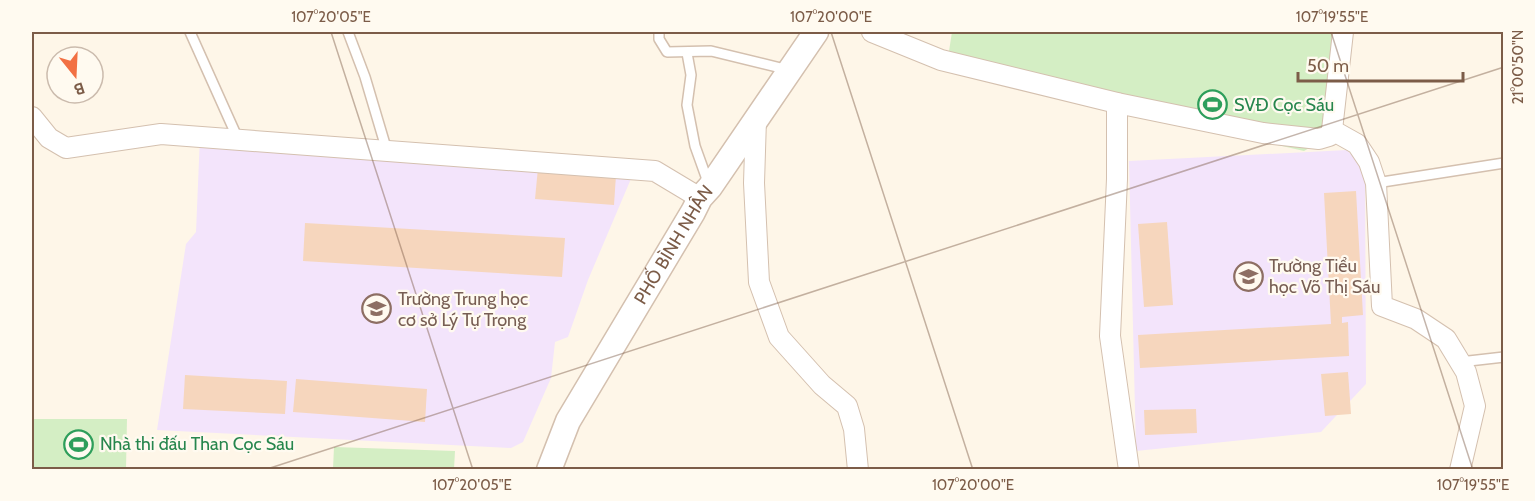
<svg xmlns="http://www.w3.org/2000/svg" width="1535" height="501" font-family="Cabin,sans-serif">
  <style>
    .education { fill: #f3e4fb }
    .grass { fill: #d4eec4 }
    .building { fill: #f6d6bd }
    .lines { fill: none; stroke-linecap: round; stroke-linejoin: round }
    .service-casing { stroke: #d4c0af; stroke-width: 12 }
    .minor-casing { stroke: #d4c0af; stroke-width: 22 }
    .tertiary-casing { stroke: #d4c0af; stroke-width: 27 }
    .service { stroke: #fff; stroke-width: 9 }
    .minor { stroke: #fff; stroke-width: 20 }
    .tertiary { stroke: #fff; stroke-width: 24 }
    .ticks { fill: none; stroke: #7c5c48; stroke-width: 1.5; stroke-opacity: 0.45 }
    .labels { text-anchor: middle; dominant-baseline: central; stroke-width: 4.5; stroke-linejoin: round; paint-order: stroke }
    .leisure-label { font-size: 18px; fill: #27864d; stroke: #fffaf0; text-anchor: start }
    .street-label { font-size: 18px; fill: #7c5c48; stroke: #fffaf0 }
    .education-label { font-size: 18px; fill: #785e54; stroke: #fffaf0; text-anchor: start }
    .neatline { fill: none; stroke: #7c5c48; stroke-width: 2 }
    .ticks-label { font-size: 15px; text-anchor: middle; fill: #7c5c48 }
  </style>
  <rect width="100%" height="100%" fill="#fef6e8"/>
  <g class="education">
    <path d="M200,136L633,174L588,280L568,337L555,342L551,378L523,442L511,448L157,430L186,244L196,232Z"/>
    <path d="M1347,150L1365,169L1366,384L1321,432L1136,451L1129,161Z"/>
  </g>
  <g class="grass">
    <path d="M952,32H1334L1323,140L1304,151L946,70Z"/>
    <path d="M32,419H127L126,469H32Z"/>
    <path d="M334,447L455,451L454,469H333Z"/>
  </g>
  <g class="building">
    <path d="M538,168L616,175L614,205L535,199Z"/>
    <path d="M1356,191L1363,315L1342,317V323L1348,322L1349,356L1140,368L1138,335L1331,324L1324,193Z"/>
    <path d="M1167,222L1173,305L1144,307L1138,224Z"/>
    <path d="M305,223L565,238L562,277L303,261Z"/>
    <path d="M1348,372L1351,414L1325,416L1321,374Z"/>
    <path d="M185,375L287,381L285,414L183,409Z"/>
    <path d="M296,379L427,389L425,422L293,412Z"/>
    <path d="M1196,409L1197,433L1145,435L1144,410Z"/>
  </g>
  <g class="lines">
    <defs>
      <g id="service">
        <path d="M190,32L238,139"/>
        <path d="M348,32L365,77L387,151"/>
        <path d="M659,32V39L667,52L711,51L789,70"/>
        <path d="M687,53L691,75L687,105L695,146L709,185"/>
        <path d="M1376,183L1504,163"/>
        <path d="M1460,362L1504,357"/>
      </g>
      <g id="minor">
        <path d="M872,32L941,60L1117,103L1263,133L1319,139L1329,136L1332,130L1343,32"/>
        <path d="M1117,103V179L1110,336L1129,470"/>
        <path d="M32,117L49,138L66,148L161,134L655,171L700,198"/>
        <path d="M756,119L754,183L759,282L779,337L822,385L847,406L854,429L858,470"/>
        <path d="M1332,130L1357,144L1369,162L1376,183L1382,306L1416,319L1446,339L1466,372L1475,406L1460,470"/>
      </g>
      <g id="tertiary">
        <path id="s1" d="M549,470L568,421L693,212L700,198L710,187L816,32"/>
      </g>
    </defs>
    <use href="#service" class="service-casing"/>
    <use href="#minor" class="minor-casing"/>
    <use href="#tertiary" class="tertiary-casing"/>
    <use href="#service" class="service"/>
    <use href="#minor" class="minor"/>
    <use href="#tertiary" class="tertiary"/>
  </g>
  <path class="ticks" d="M331,32L473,470M831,32L973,470M1331,32L1473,470M264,470L1504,67"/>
  <defs>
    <symbol id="stadium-ring" viewBox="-11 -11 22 22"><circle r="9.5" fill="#fffaf0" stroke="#2e9e5b" stroke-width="1.5"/><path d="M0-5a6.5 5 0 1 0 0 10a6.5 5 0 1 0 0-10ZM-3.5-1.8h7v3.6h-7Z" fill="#2e9e5b"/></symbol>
    <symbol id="school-ring" viewBox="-11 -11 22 22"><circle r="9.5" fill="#fffaf0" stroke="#8d6e63" stroke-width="1.5"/><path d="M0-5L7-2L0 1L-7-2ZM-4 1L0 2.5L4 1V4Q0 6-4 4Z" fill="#8d6e63"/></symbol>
  </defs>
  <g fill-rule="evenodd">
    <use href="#stadium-ring" x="1196" y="88" width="33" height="33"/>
    <use href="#school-ring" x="1232" y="260" width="33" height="33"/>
    <use href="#school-ring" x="360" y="292" width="33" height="33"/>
    <use href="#stadium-ring" x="62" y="428" width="33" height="33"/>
  </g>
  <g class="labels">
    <g class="leisure-label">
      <text x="1234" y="105">SVĐ Cọc Sáu</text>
      <text x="100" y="444">Nhà thi đấu Than Cọc Sáu</text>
    </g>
    <g class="street-label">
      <text stroke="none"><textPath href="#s1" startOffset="258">PHỐ BÌNH NHÂN</textPath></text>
    </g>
    <g class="education-label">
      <text x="1269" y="266">Trường Tiểu<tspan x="1269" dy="21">học Võ Thị Sáu</tspan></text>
      <text x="398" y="299">Trường Trung học<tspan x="398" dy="21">cơ sở Lý Tự Trọng</tspan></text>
    </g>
  </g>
  <rect width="1535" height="501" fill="none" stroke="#fffaf0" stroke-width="66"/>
  <g transform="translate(75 75) rotate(162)"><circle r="28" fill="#fffaf0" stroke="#cbbbad" stroke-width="1.5"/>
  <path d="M0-4.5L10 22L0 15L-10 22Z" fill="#f27043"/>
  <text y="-9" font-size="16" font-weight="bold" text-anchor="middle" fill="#7c5c48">B</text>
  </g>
  <path d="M1298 72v9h165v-9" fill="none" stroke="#7c5c48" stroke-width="3"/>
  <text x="1307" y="72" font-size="18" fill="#7c5c48" stroke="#fffaf0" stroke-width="4.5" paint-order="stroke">50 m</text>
  <rect x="33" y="33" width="1469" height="435" class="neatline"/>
  <g class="ticks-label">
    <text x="331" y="22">107°20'05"E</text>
    <text x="831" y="22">107°20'00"E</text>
    <text x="1332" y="22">107°19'55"E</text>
    <text transform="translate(1518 67) rotate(-90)" y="5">21°00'50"N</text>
    <text x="472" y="490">107°20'05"E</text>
    <text x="973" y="490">107°20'00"E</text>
    <text x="1473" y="490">107°19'55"E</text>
  </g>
</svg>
